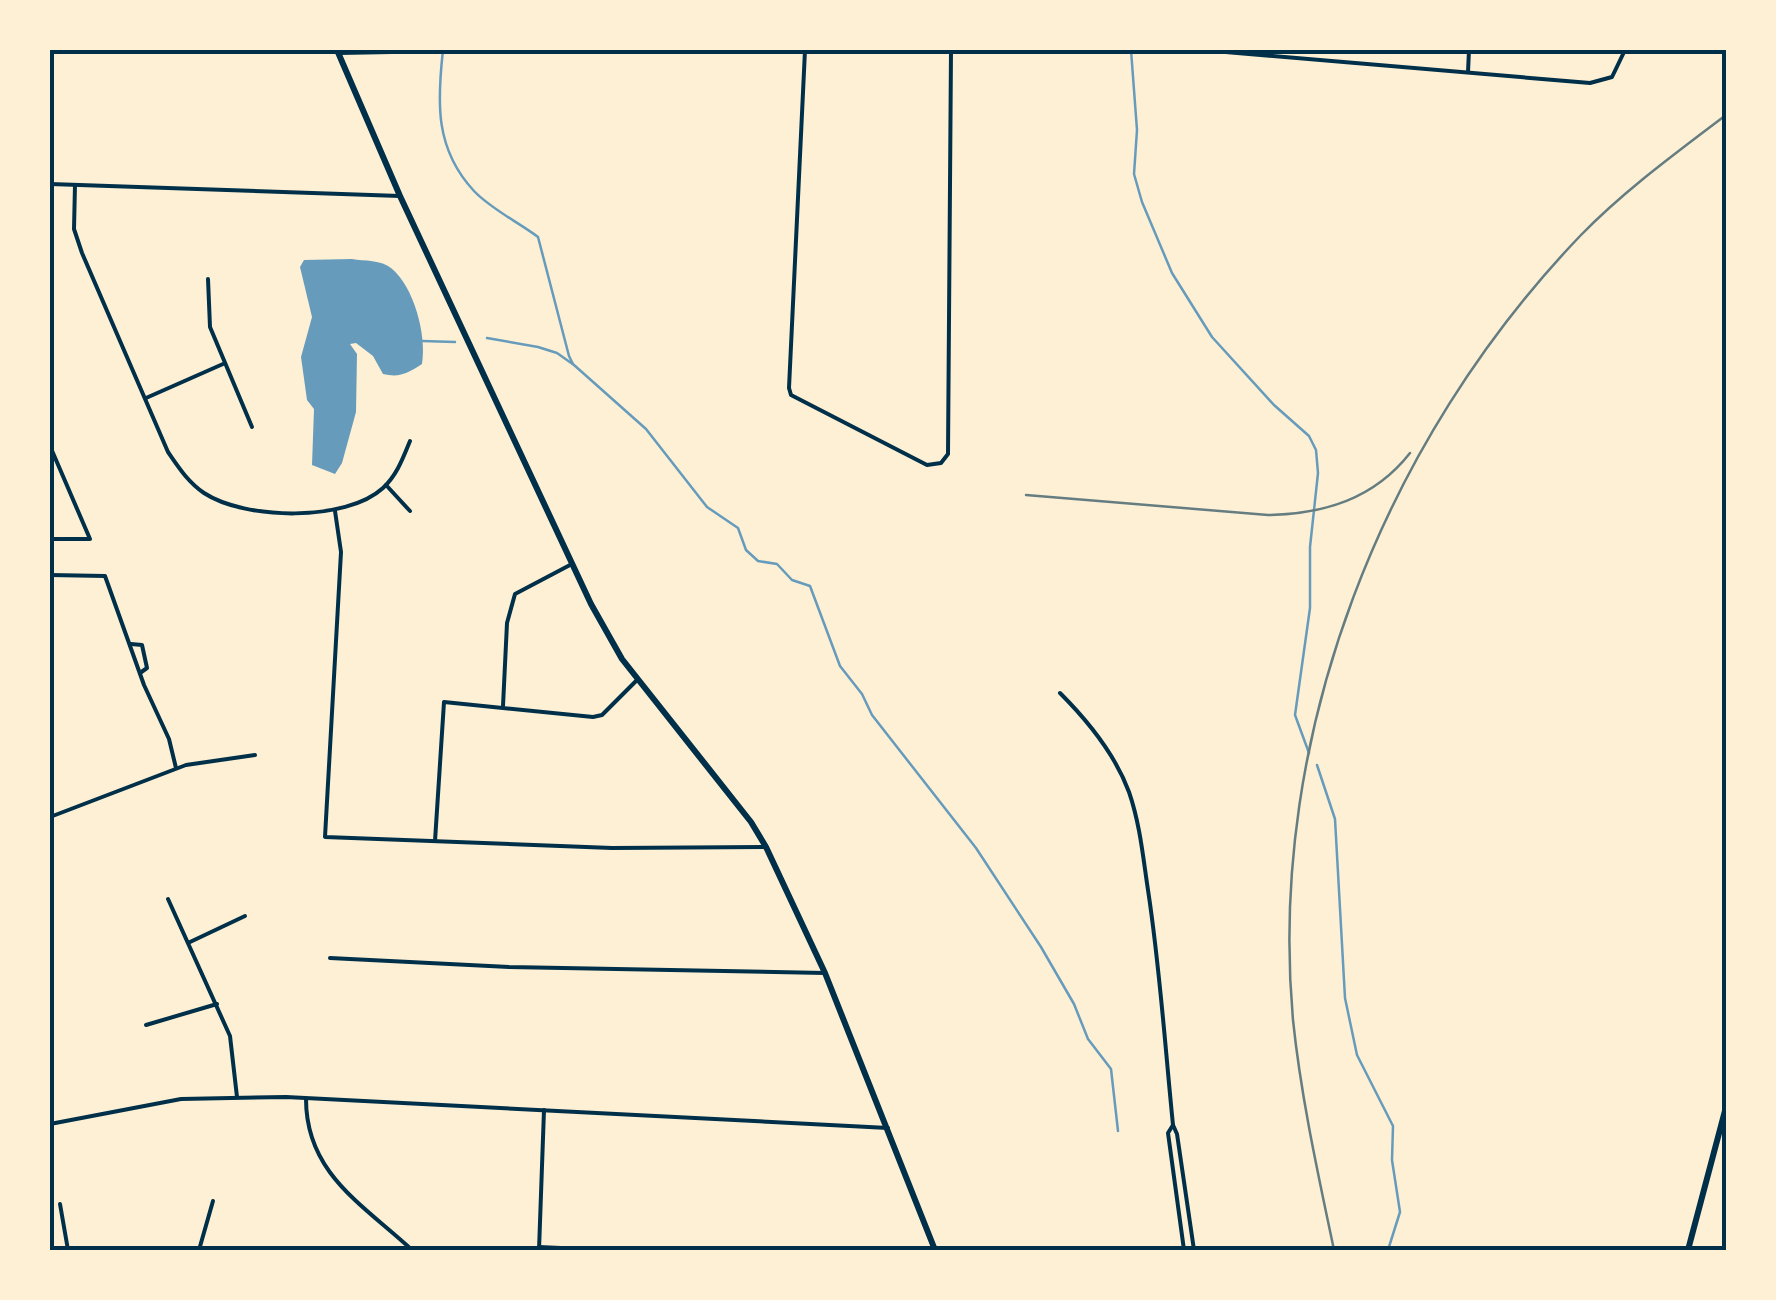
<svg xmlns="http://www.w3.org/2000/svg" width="1776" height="1300" font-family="'Exo 2',sans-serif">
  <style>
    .water { fill: #669bbc }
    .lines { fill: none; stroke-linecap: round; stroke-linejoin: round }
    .stream { stroke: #669bbc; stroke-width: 2.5 }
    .minor { stroke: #003049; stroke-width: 4 }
    .secondary { stroke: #003049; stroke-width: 6 }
    .rail { stroke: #657d81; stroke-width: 2.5 }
    .neatline { fill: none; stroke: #003049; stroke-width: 4 }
  </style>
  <rect width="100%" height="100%" fill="#fdf0d5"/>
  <path class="water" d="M352,259C364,261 382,260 391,268C414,286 427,336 422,364C408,373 400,378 383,374L373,356L356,343L350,344L357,354L356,412L342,463L335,474L312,465L314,409L307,400L301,357L312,317L300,267L304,260Z"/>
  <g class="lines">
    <g class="stream">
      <path d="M443,50C437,103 435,149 474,191C491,209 518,222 538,237L569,356L573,364"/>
      <path d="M1131,50L1137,130L1134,174L1142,202L1172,273L1212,337L1274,405L1309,436L1316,450L1318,473L1310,547V608L1295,715L1309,753"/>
      <path d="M487,338L538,347L557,353L574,365L646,429L707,507L738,528L746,550L758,561L777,564L792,580L810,586L840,666L862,694L872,715L976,848L1041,947L1074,1004L1088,1039L1111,1069L1118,1131"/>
      <path d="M422,341L455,342"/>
      <path d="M1317,765L1335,819L1345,998L1357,1055L1393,1126L1392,1160L1400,1212L1388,1250"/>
    </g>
    <g class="minor">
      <path d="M805,50L789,388L791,395L927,465L941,463L948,454L951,50"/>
      <path d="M1202,50L1590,83L1612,77L1625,50"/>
      <path d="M339,53L498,50"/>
      <path d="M1468,72L1469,50"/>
      <path d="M50,184L400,196"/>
      <path d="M75,185L74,229L82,253L168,452C179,468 188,482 204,493C245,520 346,522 383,488C397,475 403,458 410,441"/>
      <path d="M208,279L210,327L252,427"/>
      <path d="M146,398L223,364"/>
      <path d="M50,446L90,539H50"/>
      <path d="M386,485L410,511"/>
      <path d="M335,511L341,552L325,837L612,848L766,847"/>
      <path d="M50,575L105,576L144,685L169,739L176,768"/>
      <path d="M131,644L142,645L147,668L140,673"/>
      <path d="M1060,693C1088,721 1115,754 1129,792C1140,824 1143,857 1148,890C1160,968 1165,1046 1173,1125L1177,1134L1194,1250"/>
      <path d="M503,706L507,623L515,594L570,565"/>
      <path d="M50,817L186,765L255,755"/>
      <path d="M435,841L444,702L593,717L602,715L638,679"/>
      <path d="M168,899L230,1036L237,1097"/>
      <path d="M190,942L245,916"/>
      <path d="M330,958L509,967L825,973"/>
      <path d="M146,1025L217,1004"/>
      <path d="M306,1099C306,1173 362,1204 412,1250"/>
      <path d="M50,1124L181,1099L286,1097L888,1128"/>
      <path d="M1173,1125L1168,1133L1184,1250"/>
      <path d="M60,1204L68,1250"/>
      <path d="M539,1247L604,1250"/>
      <path d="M199,1250L213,1201"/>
      <path d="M539,1250L544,1110"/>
    </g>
    <g class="secondary">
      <path d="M337,50L400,196L591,604L622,659L751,822L766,847L825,973L935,1250"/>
      <path d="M1688,1250L1726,1107"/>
    </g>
    <g class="rail">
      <path d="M1026,495L1268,515C1324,514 1374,499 1410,453"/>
      <path d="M1334,1250C1318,1174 1301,1097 1293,1020C1267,734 1384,440 1581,235C1625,190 1676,153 1726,115"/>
    </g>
  </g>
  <rect width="1776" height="1300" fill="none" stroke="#fdf0d5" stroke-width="105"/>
  <rect x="52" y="52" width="1672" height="1196" class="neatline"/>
</svg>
